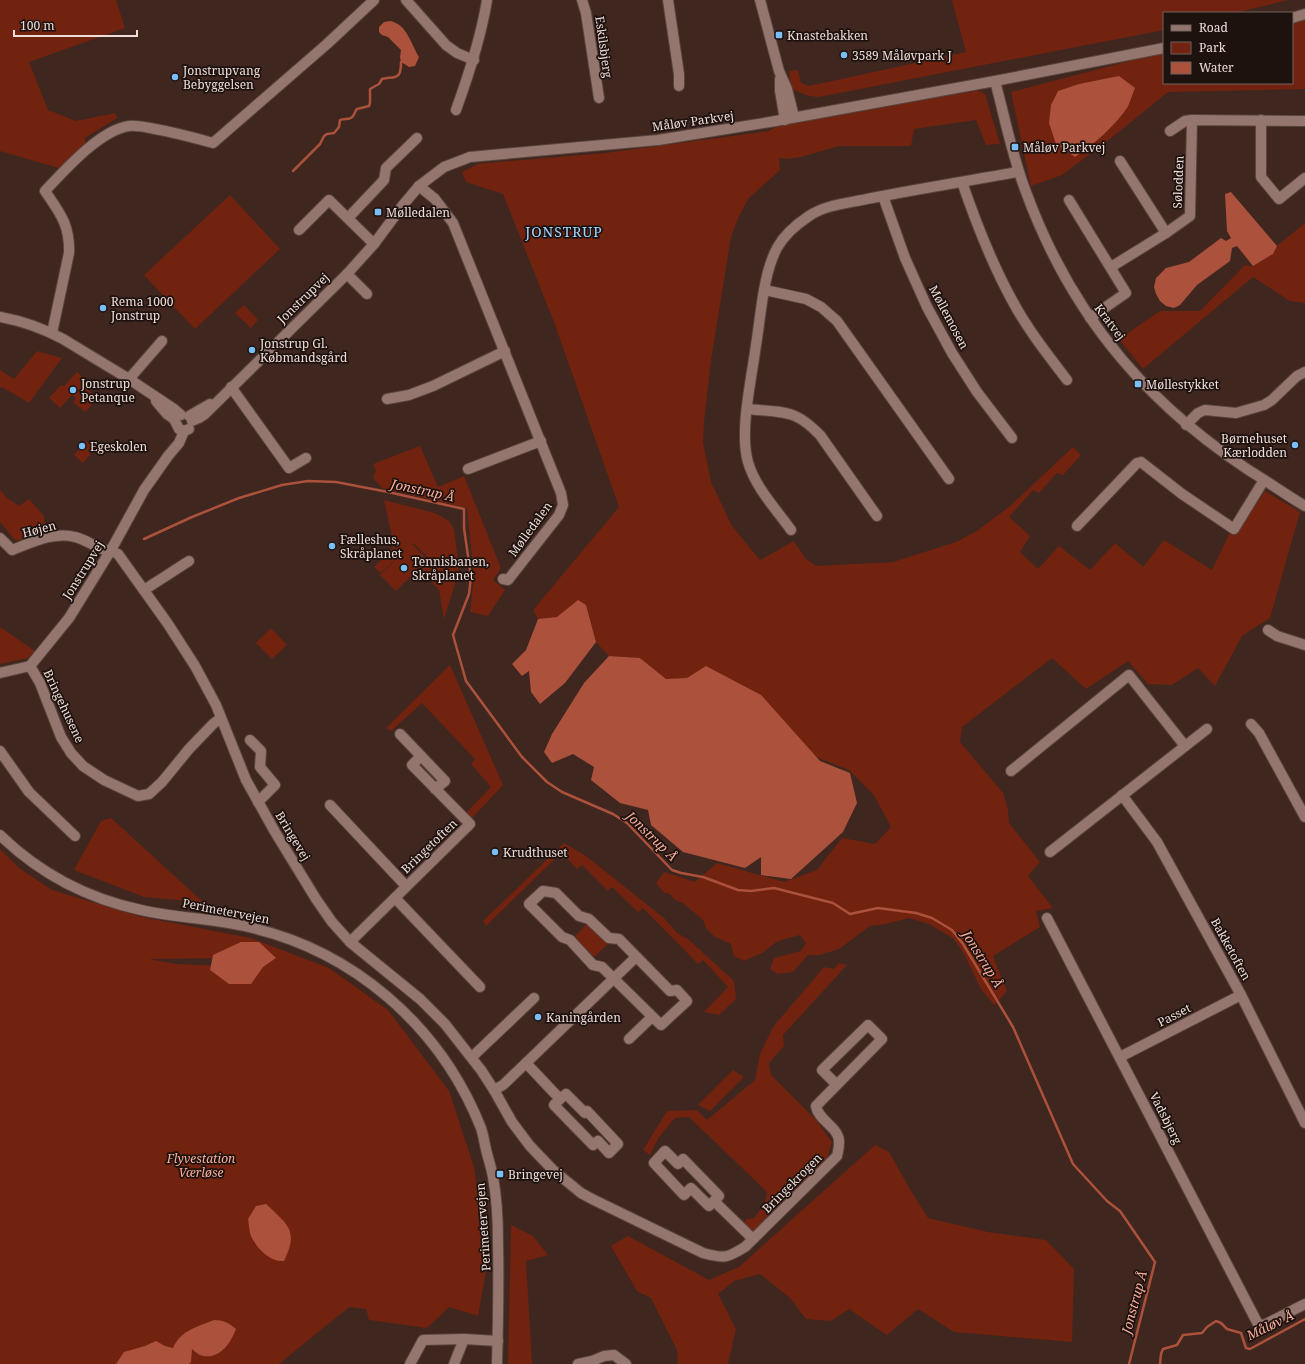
<svg xmlns="http://www.w3.org/2000/svg" width="1305" height="1364" font-family="'Noto Serif',serif">
  <style>
    .green { fill: #71230f; fill-rule: evenodd }
    .water { fill: #ac513b }
    .lines { fill: none; stroke-linecap: round; stroke-linejoin: round }
    .stream { stroke: #ac513b; stroke-width: 2.5 }
    .minor-casing { stroke: #59443e; stroke-width: 12 }
    .minor { stroke: #94766e; stroke-width: 10 }
    .poi-dot { fill: #7abff8; stroke: #1e120f; stroke-width: 1.5 }
    .labels { text-anchor: middle; dominant-baseline: central; stroke-width: 3.5; stroke-linejoin: round; paint-order: stroke }
    .poi-label { font-size: 12px; fill: #eeddd8; stroke: #1e120f; text-anchor: start }
    .street-label { font-size: 12px; fill: #eeddd8; stroke: #1e120f }
    .park-label { font-size: 12px; font-style: italic; fill: #fdb19e; stroke: #1e120f }
    .water-label { font-size: 13px; font-style: italic; fill: #faaf9c; stroke: #1e120f }
    .quarter-label { font-size: 14px; letter-spacing: 1px; fill: #a1d3fe; stroke: #1e120f }
  </style>
  <rect width="100%" height="100%" fill="#3f261f"/>
  <g class="green">
    <path d="M0,0H116L125,28L29,62L48,110L76,121L115,113L117,118L85,138V144L62,169L0,151Z"/>
    <path d="M952,0H1288L1235,13H1164V30L819,97C809,97 800,93 791,88L789,71L798,70L801,83L809,86L966,52Z"/>
    <path d="M1305,20V89L1168,92L1110,139L1062,175L1031,186L1011,92L1164,52V83H1292V23Z"/>
    <path d="M974,89L985,94L1000,144L986,145L976,120L914,129L911,146H839L801,157L786,159L779,158L780,170L749,198L739,216L731,237L711,360L704,422L703,443L711,482L732,526L760,560L794,541L805,558L816,566L893,562L956,542L977,531L1010,506L1073,447L1081,455L1063,475L1057,473L1039,493L1033,490L1009,517L1030,536L1020,552L1038,569L1059,546L1090,570L1115,543L1143,567L1164,540L1212,570L1230,532L1236,535L1265,491L1300,512L1270,618L1242,636L1215,686L1198,668L1172,685L1148,684L1128,661L1086,689L1052,658L962,727L960,742L1003,793L1008,809L1009,823L1040,862L1028,876L1053,908L1036,911L1040,927L993,956L1007,991L994,1005L981,989L964,954L954,939L929,924L909,918L886,924L870,926L839,949L820,955H808L793,972L777,974L770,969L774,958L801,951L806,943L800,935L778,941L762,953L744,961L734,956L731,944L715,937L706,928L703,920L683,903L675,900L670,894L664,893L656,883L664,872L695,882L717,863L784,882L817,870L842,838L875,844L891,827L874,795L849,770L804,752L676,679H666L640,658L609,656L596,642L586,605L557,617L538,619L533,610L619,507L554,322L503,194L466,182L462,172L478,164L487,163L605,153L769,131L775,127L967,92L971,93Z"/>
    <path d="M230,195L280,249L195,329L144,275Z"/>
    <path d="M1305,223V303L1290,301L1253,277L1143,369L1119,339L1160,311H1200L1245,265L1252,266L1273,254L1277,246Z"/>
    <path d="M244,305L258,320L251,328L235,313Z"/>
    <path d="M37,351L62,358L29,403L2,387L0,388V370L14,379Z"/>
    <path d="M77,372L89,383L85,387L98,398L85,412L73,402L76,398L72,395L60,408L49,398L61,385L64,386Z"/>
    <path d="M86,441L95,449L83,463L74,455Z"/>
    <path d="M420,446L438,487L464,476L501,568L493,580L505,590L488,616L470,612L474,577L467,508L382,488L373,478L376,470L373,464Z"/>
    <path d="M0,490L7,498L19,506L29,499L44,516L45,530L24,540H15L0,522Z"/>
    <path d="M384,500L435,513L449,521L454,529L459,568L455,584L444,619L439,590L421,570L430,559L413,543L412,544L428,560L396,591L380,575L406,550L381,573L374,567L394,546Z"/>
    <path d="M0,627L35,651L28,658L0,664Z"/>
    <path d="M271,628L287,645L272,659L256,643Z"/>
    <path d="M450,665L503,785L471,819L465,814L491,787L471,764L475,759L422,703L391,731L386,728Z"/>
    <path d="M111,818L203,902L144,897L74,870L101,821Z"/>
    <path d="M564,843L586,856L664,918L677,933L688,939L734,981L736,999L719,1015L704,1012L728,987L703,960L698,964L643,908L638,912L612,887L608,891L582,865L577,869L565,856L559,855L486,926L483,921Z"/>
    <path d="M0,849L19,868L52,890L142,917L251,938L329,968L388,1010L449,1091L474,1167L487,1266L478,1316L449,1307L427,1328L369,1320L366,1309L349,1307L279,1364H0ZM238,958L247,967L176,964L149,959Z"/>
    <path d="M589,922L609,943L594,957L574,937Z"/>
    <path d="M839,963L847,965L783,1035L784,1046L769,1063L771,1075L816,1120L832,1142L827,1158L752,1232L741,1226L747,1219L754,1218L765,1203L767,1192L689,1117L675,1118L659,1137L650,1155L643,1150L667,1111L697,1110L707,1120L755,1080L760,1054L773,1027L824,967L834,969Z"/>
    <path d="M733,1070L744,1077L710,1111L698,1105Z"/>
    <path d="M875,1145L889,1152L910,1189L928,1218L988,1232L1046,1240L1074,1269L1072,1342L954,1332L918,1309L887,1335L849,1309L831,1321L806,1319L790,1298L760,1274L734,1281L718,1294L736,1329L728,1364H678L677,1350L651,1298L637,1291L611,1246L628,1236L709,1280L739,1267Z"/>
    <path d="M511,1225L533,1236L548,1255L526,1261L532,1364H508Z"/>
  </g>
  <g class="water">
    <path d="M390,21C407,24 411,44 419,57L415,66L409,67L401,62L400,57L401,50L388,37L382,35L379,32V27L384,22Z"/>
    <path d="M1119,76L1135,88C1132,95 1130,103 1127,108C1113,128 1094,144 1075,157L1056,144L1049,123L1051,105L1058,91L1079,84Z"/>
    <path d="M1231,192L1277,246L1273,254L1253,266L1237,246L1232,248L1230,261L1197,285L1180,305L1174,308L1166,306L1160,301L1156,294L1154,287L1156,278L1166,268L1189,262L1221,238L1226,241L1231,238L1227,231L1225,194Z"/>
    <path d="M578,600L586,605L596,642L565,683L540,704L531,692L529,671L522,676L512,664L526,650L538,619L557,617Z"/>
    <path d="M609,656L640,658L666,679L687,678L706,666L761,695L820,761L850,773L857,803L843,832L791,879L761,875V857L745,868L683,852L651,825L648,810L620,803L591,780L594,767L573,754L552,763L544,752L552,734L584,683Z"/>
    <path d="M241,942H259L276,958L263,967L251,984H229L210,970L213,955Z"/>
    <path d="M266,1204C288,1225 299,1230 284,1261C270,1262 258,1249 252,1238C249,1233 249,1224 248,1219L256,1206Z"/>
    <path d="M214,1320C223,1320 229,1323 236,1329C231,1342 221,1359 203,1356C199,1355 195,1352 192,1349L191,1362L189,1364H116L124,1352L145,1346L156,1341L165,1346L173,1348C181,1330 197,1327 214,1320Z"/>
  </g>
  <g class="lines">
    <g class="stream">
      <path d="M293,171L320,144L324,136L327,134L334,133L339,127L340,120C344,118 350,120 352,117C354,116 355,111 357,109L369,106L370,103V89L379,84L382,79C395,76 401,81 401,62"/>
      <path d="M144,539L192,517L239,498L282,485L308,481L336,482L388,492L464,509V528L471,577L469,594L453,635L466,681L522,757L547,782L562,792L613,814L627,823L672,870L681,873L703,877L738,890L751,891L774,888L833,903L850,914L878,908L916,913L932,918L952,930L963,944L1013,1027L1073,1164L1107,1201L1120,1211L1155,1262L1129,1364"/>
      <path d="M1160,1364L1161,1354L1163,1349L1177,1345L1183,1335L1202,1333L1207,1327L1216,1321L1221,1323L1227,1329L1241,1333L1246,1348L1250,1349L1305,1319"/>
    </g>
    <defs>
      <g id="minor">
        <path d="M406,0L446,45L457,53L474,60"/>
        <path d="M582,0L586,13L599,98"/>
        <path d="M668,0L679,74V86"/>
        <path d="M760,0L779,71L787,89L794,117"/>
        <path d="M1292,18L1305,14"/>
        <path d="M780,79V91L785,120"/>
        <path d="M995,81C1005,118 1012,156 1026,192C1073,320 1153,412 1269,483C1281,491 1293,499 1305,506"/>
        <path d="M456,110C469,74 481,38 487,0"/>
        <path d="M1261,120V177L1279,199L1305,178"/>
        <path d="M1170,131L1185,121L1192,120L1305,121"/>
        <path d="M1120,161L1166,233"/>
        <path d="M962,182C976,223 992,264 1013,302C1028,330 1048,355 1067,380"/>
        <path d="M419,186L435,199L453,223L561,493L563,505L559,515L508,580L503,579"/>
        <path d="M883,196L905,258L927,307L952,353L977,392L1012,438"/>
        <path d="M1069,200L1126,293L1090,318"/>
        <path d="M348,218L384,180L386,168L417,138"/>
        <path d="M299,230L329,200L374,244"/>
        <path d="M1111,267L1166,233L1190,216L1192,120"/>
        <path d="M347,274L367,294"/>
        <path d="M765,290L806,299L821,307L837,321L949,479"/>
        <path d="M0,317C22,321 44,329 63,339L129,379L174,409L181,415"/>
        <path d="M52,333L69,253C70,225 60,213 45,191C65,170 100,130 129,126C136,125 144,127 150,128C172,132 192,137 213,143L327,44L374,0"/>
        <path d="M129,379L162,341"/>
        <path d="M231,387L289,468L306,458"/>
        <path d="M387,399L409,395L433,386L505,351"/>
        <path d="M156,401L167,414L174,419L179,429L184,431L189,429"/>
        <path d="M747,409C763,411 783,410 797,417C806,421 813,428 820,435L877,516"/>
        <path d="M189,416L210,404"/>
        <path d="M192,421L199,418L205,414L347,274L374,244L403,205L419,186L444,167L470,157L658,140L770,122L995,81L1164,48"/>
        <path d="M1186,425L1198,413L1205,410L1236,413L1264,405L1272,400L1297,376L1305,372"/>
        <path d="M468,469L541,441"/>
        <path d="M1077,526L1137,463L1141,462L1182,494L1234,529L1264,480"/>
        <path d="M791,530C776,509 755,487 748,462C739,431 752,377 756,345C761,315 763,274 777,248C784,235 797,224 809,216C825,205 848,203 867,199C917,189 968,181 1018,172"/>
        <path d="M0,538L12,550C31,543 54,531 75,537C84,539 92,545 100,548C106,551 112,551 118,554L168,624L195,666L216,705L246,780L275,832L316,899L332,922L350,942L420,999L445,1024L481,1070L494,1090L512,1122L530,1146L553,1170L581,1193L592,1199L703,1253C725,1259 727,1258 745,1247L837,1156C838,1152 839,1148 839,1143C840,1127 818,1121 816,1106L882,1039L868,1025L822,1070L836,1084"/>
        <path d="M144,590L189,561"/>
        <path d="M1268,630L1277,636L1305,645"/>
        <path d="M30,666L40,683L61,737L71,753L83,766L104,780L138,796L149,794L162,782L189,749L213,724L221,718"/>
        <path d="M0,673L30,666L69,618L111,550L144,490L168,456L179,443L184,431"/>
        <path d="M1251,724L1259,733L1305,817"/>
        <path d="M250,740L261,751L260,767L275,785L258,802"/>
        <path d="M0,751L29,792L75,836"/>
        <path d="M421,756L445,781L435,789"/>
        <path d="M1011,771L1129,675L1185,746"/>
        <path d="M1122,795L1157,842L1241,995L1305,1123"/>
        <path d="M330,805L406,886"/>
        <path d="M0,835C40,874 86,898 141,910C175,918 210,918 244,926C352,949 440,1025 481,1128C483,1134 484,1139 485,1145C487,1155 491,1166 493,1177C497,1199 498,1221 498,1243C499,1284 498,1324 497,1364"/>
        <path d="M1050,852L1207,729"/>
        <path d="M543,891L556,893L579,916L589,919L609,938L619,939L670,991L677,990L687,1001L661,1025L602,967L593,965L570,940L562,937L529,904Z"/>
        <path d="M395,898L480,987"/>
        <path d="M1047,918L1258,1324L1264,1325L1305,1304"/>
        <path d="M350,942L470,824L412,765L421,756L400,734"/>
        <path d="M629,1039L652,1017"/>
        <path d="M472,1057L534,998"/>
        <path d="M1120,1057L1241,995"/>
        <path d="M526,1063L560,1099L554,1105L593,1145L598,1141L609,1153L618,1144L587,1111L585,1113L566,1094L560,1099"/>
        <path d="M494,1090L503,1085L526,1063L636,957"/>
        <path d="M714,1201L709,1206L691,1188L684,1195L654,1163L665,1151L678,1164L683,1159L719,1196L714,1201L753,1239"/>
        <path d="M410,1364L423,1340L464,1339L498,1341"/>
        <path d="M454,1364L464,1339"/>
        <path d="M578,1364L592,1361L604,1356L614,1355L626,1364"/>
      </g>
    </defs>
    <use href="#minor" class="minor-casing"/>
    <use href="#minor" class="minor"/>
  </g>
  <g class="poi-dot">
    <rect x="775" y="31" width="8" height="8" rx="2"/>
    <circle cx="844" cy="55" r="4"/>
    <circle cx="175" cy="77" r="4"/>
    <rect x="1011" y="143" width="8" height="8" rx="2"/>
    <rect x="374" y="208" width="8" height="8" rx="2"/>
    <circle cx="103" cy="308" r="4"/>
    <circle cx="252" cy="350" r="4"/>
    <rect x="1134" y="380" width="8" height="8" rx="2"/>
    <circle cx="73" cy="390" r="4"/>
    <circle cx="1295" cy="445" r="4"/>
    <circle cx="82" cy="446" r="4"/>
    <circle cx="332" cy="546" r="4"/>
    <circle cx="404" cy="568" r="4"/>
    <circle cx="495" cy="852" r="4"/>
    <circle cx="538" cy="1017" r="4"/>
    <rect x="496" y="1170" width="8" height="8" rx="2"/>
  </g>
  <g class="labels">
    <g class="poi-label">
      <text x="787" y="35">Knastebakken</text>
      <text x="852" y="55">3589 Måløvpark J</text>
      <text x="183" y="70">Jonstrupvang<tspan x="183" dy="14">Bebyggelsen</tspan></text>
      <text x="1023" y="147">Måløv Parkvej</text>
      <text x="386" y="212">Mølledalen</text>
      <text x="111" y="301">Rema 1000<tspan x="111" dy="14">Jonstrup</tspan></text>
      <text x="260" y="343">Jonstrup Gl.<tspan x="260" dy="14">Købmandsgård</tspan></text>
      <text x="81" y="383">Jonstrup<tspan x="81" dy="14">Petanque</tspan></text>
      <text x="1146" y="384">Møllestykket</text>
      <text x="1287" y="438" text-anchor="end">Børnehuset<tspan x="1287" dy="14">Kærlodden</tspan></text>
      <text x="90" y="446">Egeskolen</text>
      <text x="340" y="539">Fælleshus,<tspan x="340" dy="14">Skråplanet</tspan></text>
      <text x="412" y="561">Tennisbanen,<tspan x="412" dy="14">Skråplanet</tspan></text>
      <text x="503" y="852">Krudthuset</text>
      <text x="546" y="1017">Kaningården</text>
      <text x="508" y="1174">Bringevej</text>
    </g>
    <g class="street-label">
      <text transform="translate(604 47) rotate(82)">Eskilsbjerg</text>
      <text transform="translate(693 121) rotate(-8)">Måløv Parkvej</text>
      <text transform="translate(1178 182) rotate(-88)">Sølodden</text>
      <text transform="translate(303 298) rotate(-44)">Jonstrupvej</text>
      <text transform="translate(949 317) rotate(62)">Møllemosen</text>
      <text transform="translate(1110 322) rotate(53)">Kratvej</text>
      <text transform="translate(39 529) rotate(-14)">Højen</text>
      <text transform="translate(530 529) rotate(-54)">Mølledalen</text>
      <text transform="translate(83 570) rotate(-58)">Jonstrupvej</text>
      <text transform="translate(64 706) rotate(65)">Bringehusene</text>
      <text transform="translate(293 836) rotate(59)">Bringevej</text>
      <text transform="translate(429 846) rotate(-44)">Bringetoften</text>
      <text transform="translate(226 911) rotate(11)">Perimetervejen</text>
      <text transform="translate(1231 949) rotate(61)">Bakketoften</text>
      <text transform="translate(1174 1015) rotate(-27)">Passet</text>
      <text transform="translate(1166 1118) rotate(63)">Vadsbjerg</text>
      <text transform="translate(792 1183) rotate(-45)">Bringekrogen</text>
      <text transform="translate(483 1227) rotate(-94)">Perimetervejen</text>
    </g>
    <g class="park-label">
      <text x="201" y="1158">Flyvestation<tspan x="201" dy="14">Værløse</tspan></text>
    </g>
    <g class="water-label">
      <text transform="translate(423 490) rotate(12)">Jonstrup Å</text>
      <text transform="translate(652 836) rotate(44)">Jonstrup Å</text>
      <text transform="translate(983 959) rotate(58)">Jonstrup Å</text>
      <text transform="translate(1134 1302) rotate(-75)">Jonstrup Å</text>
      <text transform="translate(1270 1325) rotate(-26)">Måløv Å</text>
    </g>
    <g class="quarter-label">
      <text x="564" y="231">JONSTRUP</text>
    </g>
  </g>
  <rect x="1163" y="12" width="130" height="72" fill="#1e120f" stroke="#71635f"/>
  <rect x="1171" y="25" width="20" height="6" fill="#94766e" stroke="#71635f"/>
  <text x="1199" y="32" font-size="12" fill="#eeddd8">Road</text>
  <rect x="1171" y="42" width="20" height="12" fill="#71230f" stroke="#71635f"/>
  <text x="1199" y="52" font-size="12" fill="#eeddd8">Park</text>
  <rect x="1171" y="62" width="20" height="12" fill="#ac513b" stroke="#71635f"/>
  <text x="1199" y="72" font-size="12" fill="#eeddd8">Water</text>
  <path d="M14 30v6h123v-6" fill="none" stroke="#eeddd8" stroke-width="2"/>
  <text x="20" y="30" font-size="12" fill="#eeddd8" stroke="#1e120f" stroke-width="3" paint-order="stroke">100 m</text>
</svg>
